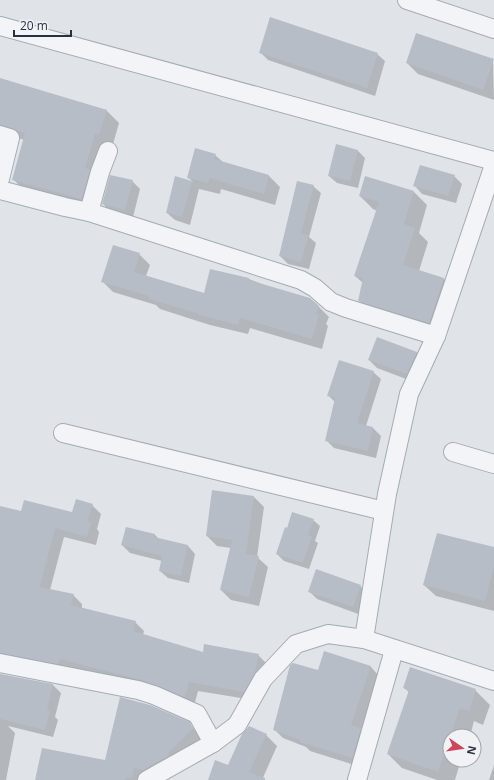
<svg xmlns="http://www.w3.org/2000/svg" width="494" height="780" font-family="'Open Sans',sans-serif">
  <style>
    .shadow { fill: #0003 }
    .building { fill: #b7bdc6 }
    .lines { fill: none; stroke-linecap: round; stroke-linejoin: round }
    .minor-casing { stroke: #a5abb3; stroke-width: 20 }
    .minor { stroke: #f3f4f7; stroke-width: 18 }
  </style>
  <rect width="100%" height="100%" fill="#e0e4e9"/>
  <g class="shadow">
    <path d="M260,52L377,54L385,61L375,96L268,60Z"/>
    <path d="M493,60L494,100L418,74L407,63Z"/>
    <path d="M0,79L106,110L119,123L94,211L26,192L13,179L24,140L16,137L0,141Z"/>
    <path d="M357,150L365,158L358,188L337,183L329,176Z"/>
    <path d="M215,155L224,163L269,176L280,187L275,205L221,189L220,194L199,189L190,225L175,220L167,213L176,178L193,182L188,177Z"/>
    <path d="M454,176L462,184L456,203L422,194L415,186Z"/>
    <path d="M132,181L140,189L133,217L111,212L103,204Z"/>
    <path d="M313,186L321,193L309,237L316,243L309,269L288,264L280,256Z"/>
    <path d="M414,192L427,205L419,233L428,242L419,271L444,279L457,293L443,336L372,314L359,300L363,283L355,276L377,211L373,209L360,196Z"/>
    <path d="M139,254L150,265L146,276L205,294L249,279L318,306L329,317L326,324L328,326L322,349L250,328L248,334L210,325L160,309L156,305L113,292L103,282Z"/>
    <path d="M416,352L424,360L414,382L377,368L369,360Z"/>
    <path d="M373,372L381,379L366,426L373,428L381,436L376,458L334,448L326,440L335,402L328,395Z"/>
    <path d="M254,497L264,507L257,557L268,567L259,606L231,600L221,590L231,548L217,546L207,536Z"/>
    <path d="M92,505L101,514L97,529L99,532L96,545L64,537L50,590L73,595L82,604V608L135,622L144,631L143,635L204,653L258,655L267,664L253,700L198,691L194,706L151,689L69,667L68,672L0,659V507L22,512L73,513Z"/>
    <path d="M313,520L320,526L315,541L318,543L309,569L284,561L277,554L287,529Z"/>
    <path d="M126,528L155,535L159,539L188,546L195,554L189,583L168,578L160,571L162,561L130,553L122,545Z"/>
    <path d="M494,548V611L436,596L424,585Z"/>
    <path d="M360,586L368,594L361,615L317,599L309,591Z"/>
    <path d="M371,667L379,676L361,730L369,738L361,767L310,751L306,747L283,738L274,729L318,671Z"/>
    <path d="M16,678L53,685L61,693L55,717L58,720L53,737L8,726L15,733L6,780H0V696Z"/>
    <path d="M404,688L475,690L490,705L483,725L474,721L470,736H450V760H461L455,780H437L402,768L388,754L409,692Z"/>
    <path d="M189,723L203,740L144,780H36L106,761Z"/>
    <path d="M266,735L277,746L262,780H209Z"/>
    <path d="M494,765V780H489Z"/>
  </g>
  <g class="building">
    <path d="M270,17L378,53L367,88L259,53Z"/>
    <path d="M416,33L494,59L483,90L406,63Z"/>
    <path d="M0,78L107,110L99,135L95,134L85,168L90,170L82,199L12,180L25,133L0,125Z"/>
    <path d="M336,144L358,150L350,181L328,176Z"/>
    <path d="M195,148L216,154L214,159L269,175L264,194L210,178L208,183L187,178Z"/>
    <path d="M420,165L455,175L448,196L413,186Z"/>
    <path d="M110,175L133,180L125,210L102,204Z"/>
    <path d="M175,176L192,181L182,217L166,213Z"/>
    <path d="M365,176L414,191L404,224L415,228L403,265L444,278L429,323L358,301L363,278L354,276L379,202L359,196Z"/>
    <path d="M297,181L314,185L301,233L309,235L301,262L279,256Z"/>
    <path d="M113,245L140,253L134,272L204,293L210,269L249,278V280L310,298L319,306L316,314L319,315L312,339L240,318L238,325L199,315V314L149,299V296L101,282Z"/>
    <path d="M377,337L417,352L407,374L368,360Z"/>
    <path d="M339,360L374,371L357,423L373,427L368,451L325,441L335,398L327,396Z"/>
    <path d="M212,490L254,496L246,554L259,556L249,597L220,590L232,540L206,536Z"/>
    <path d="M76,499L93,504L87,521L91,522L87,537L55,528L40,587L74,594L71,605L136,621L133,631L203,652L204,644L259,654L255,672L244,692L189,682L185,697L141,680L60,659L58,664L0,653V506L21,511L24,500L72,512Z"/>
    <path d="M292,512L314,519L308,535L312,536L303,563L276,554L285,527L287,528Z"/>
    <path d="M126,527L155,534L154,537L188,545L181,576L159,571L162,556L121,545Z"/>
    <path d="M437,533L494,547V566L485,601L423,585Z"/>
    <path d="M316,569L361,585L353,607L308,592Z"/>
    <path d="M324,651L371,666L351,725L361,728L352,758L300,742V740L273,730L290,665L293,663L318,670Z"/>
    <path d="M410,667L476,689L469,711L460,708L438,772L387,754L409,690L403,688Z"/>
    <path d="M0,674L53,684L47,710L50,711L45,730L0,719Z"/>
    <path d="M120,697L150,705L190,722L193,729L168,753L170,755L143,770L134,768L132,778L126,777L125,780H35L42,748L105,760Z"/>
    <path d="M249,726L267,734L249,772L265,778V780H208L215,760L228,765L242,734Z"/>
  </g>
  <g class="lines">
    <defs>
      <g id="minor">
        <path d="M407,0L494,29"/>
        <path d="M0,26L494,161"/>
        <path d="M0,135L10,138L0,179"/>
        <path d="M108,151L100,172L89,212L301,280L315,288L331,302L346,308L436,336L494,165"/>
        <path d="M0,190L65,207L89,212"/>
        <path d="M63,433L384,511"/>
        <path d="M453,452L494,464"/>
        <path d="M364,639L387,494L409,394L436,336"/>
        <path d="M0,663L138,690L154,695L197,714L213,743"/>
        <path d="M147,780L213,743L237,725L263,679L296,644L328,634L364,639L494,681"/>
        <path d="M357,780L394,650"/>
      </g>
    </defs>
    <use href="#minor" class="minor-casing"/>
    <use href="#minor" class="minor"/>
  </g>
  <g transform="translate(462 748) rotate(103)"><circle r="19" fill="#f0f2f6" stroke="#a0a5ad"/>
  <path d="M0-3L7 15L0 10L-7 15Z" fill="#ce455b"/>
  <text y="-6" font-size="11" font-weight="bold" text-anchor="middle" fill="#293140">N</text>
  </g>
  <path d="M14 30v6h57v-6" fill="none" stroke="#293140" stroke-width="2"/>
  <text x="20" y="30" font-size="12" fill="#293140" stroke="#f0f2f6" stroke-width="3" paint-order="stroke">20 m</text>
</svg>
